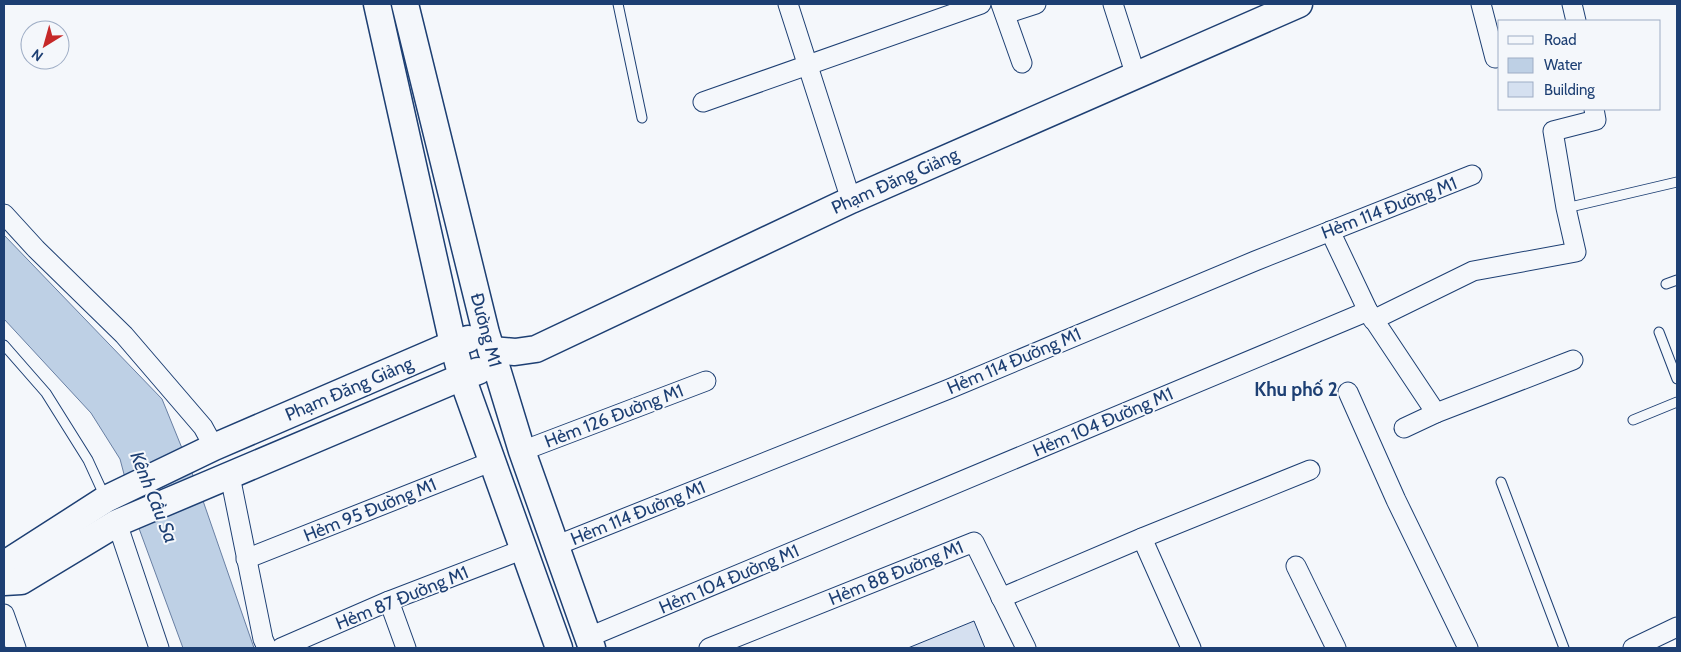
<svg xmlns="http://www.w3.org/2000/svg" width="1681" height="652" font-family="Cabin,sans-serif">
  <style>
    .water { fill: #bed0e5; stroke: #687fa3 }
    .building { fill: #d5e0f0; stroke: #1d3f73 }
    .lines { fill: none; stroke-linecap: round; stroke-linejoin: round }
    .lane-casing { stroke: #1d3f73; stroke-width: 11 }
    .street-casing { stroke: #1d3f73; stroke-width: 21 }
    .secondary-casing { stroke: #1d3f73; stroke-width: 29 }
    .lane { stroke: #f4f7fb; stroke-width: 9 }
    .street { stroke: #f4f7fb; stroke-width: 19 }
    .secondary { stroke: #f4f7fb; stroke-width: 26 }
    .labels { text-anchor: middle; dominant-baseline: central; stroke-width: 4; stroke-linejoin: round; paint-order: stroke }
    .street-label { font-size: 18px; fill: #1d3f73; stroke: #f4f7fb }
    .neighbourhood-label { font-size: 19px; font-weight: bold; fill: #1d3f73; stroke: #f4f7fb }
    .water-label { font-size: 19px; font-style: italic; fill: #1d3f73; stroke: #f4f7fb }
  </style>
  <rect width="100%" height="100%" fill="#f4f7fb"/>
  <path class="water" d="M4,235L162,399L201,495L254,648H183L137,523L120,459L91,413L4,319Z"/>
  <path class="building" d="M974,621L985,648H908Z"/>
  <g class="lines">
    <defs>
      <g id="lane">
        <path d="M618,4L642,118"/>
        <path d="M1566,208L1677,182"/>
        <path d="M1666,284L1677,280"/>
        <path d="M1659,332L1677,379"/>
        <path d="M4,345L46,393L88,460L105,497"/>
        <path d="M1633,420L1677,402"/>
        <path d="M1501,482L1564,648"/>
      </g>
      <g id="street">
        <path d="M788,4L851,200"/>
        <path d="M1001,4L1022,63"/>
        <path d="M1113,4L1136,76"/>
        <path d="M1481,4L1495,58"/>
        <path d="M1572,4L1576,21"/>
        <path d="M1005,14L1036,4"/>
        <path d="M703,102L981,4"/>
        <path d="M4,214L36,249L124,335L203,427L214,447"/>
        <path d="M1330,231L1368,311"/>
        <path d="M1373,320L1473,271L1576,252L1566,208L1553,131L1596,120L1594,109"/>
        <path d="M1348,392L1396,500L1468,648"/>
        <path d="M1404,428L1436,413"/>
        <path d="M522,451L706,381"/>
        <path d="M230,476L263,639L267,648"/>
        <path d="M117,523L159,648"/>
        <path d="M1142,538L1191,648"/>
        <path d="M555,546L949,389L1255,261L1472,175"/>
        <path d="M246,559L493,461"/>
        <path d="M1296,566L1336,648"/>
        <path d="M1001,598L1142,538L1310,470"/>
        <path d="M389,601L406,648"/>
        <path d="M4,614L16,648"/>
        <path d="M589,637L1368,311L1436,413L1573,360"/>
        <path d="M281,648L389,601L524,549"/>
        <path d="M709,648L974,542L1026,648"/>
        <path d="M1633,648L1677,627"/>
      </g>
      <g id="secondary">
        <path d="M377,4L453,344L462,377L559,648"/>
        <path d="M405,4L486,333L522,451L592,648"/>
        <path d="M491,350L515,352L536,349L851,200L1299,4"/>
        <path d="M4,568L8,562L106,499L214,447L453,344L468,339"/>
        <path d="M4,582L21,581L117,523L462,377L478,371"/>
      </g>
    </defs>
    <use href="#lane" class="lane-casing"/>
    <use href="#street" class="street-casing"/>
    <use href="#secondary" class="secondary-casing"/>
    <use href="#lane" class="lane"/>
    <use href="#street" class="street"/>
    <use href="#secondary" class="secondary"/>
  </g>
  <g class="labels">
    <g class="street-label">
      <text transform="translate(895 181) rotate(-24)">Phạm Đăng Giảng</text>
      <text transform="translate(1389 208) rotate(-21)">Hẻm 114 Đường M1</text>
      <text transform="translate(486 330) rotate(75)">Đường M1</text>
      <text transform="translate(1014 361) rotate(-23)">Hẻm 114 Đường M1</text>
      <text transform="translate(349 389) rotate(-23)">Phạm Đăng Giảng</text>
      <text transform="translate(614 416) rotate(-21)">Hẻm 126 Đường M1</text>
      <text transform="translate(1103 422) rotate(-23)">Hẻm 104 Đường M1</text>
      <text transform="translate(370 510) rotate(-22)">Hẻm 95 Đường M1</text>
      <text transform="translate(638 513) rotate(-22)">Hẻm 114 Đường M1</text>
      <text transform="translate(896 573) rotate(-22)">Hẻm 88 Đường M1</text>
      <text transform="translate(729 579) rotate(-23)">Hẻm 104 Đường M1</text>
      <text transform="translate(402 598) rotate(-22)">Hẻm 87 Đường M1</text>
    </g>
    <g class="neighbourhood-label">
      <text x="1296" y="389">Khu phố 2</text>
    </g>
    <g class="water-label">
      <text transform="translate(154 497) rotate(68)">Kênh Cầu Sa</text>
    </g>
  </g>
  <rect width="1681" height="652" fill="none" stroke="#1d3f73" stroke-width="10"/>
  <rect x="1498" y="20" width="162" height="90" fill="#f4f7fb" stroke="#9eadc5"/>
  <rect x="1508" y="36" width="25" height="8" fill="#f4f7fb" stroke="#9eadc5"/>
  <text x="1544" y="45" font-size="15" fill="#1d3f73">Road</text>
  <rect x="1508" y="58" width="25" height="15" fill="#bed0e5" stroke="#9eadc5"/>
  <text x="1544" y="70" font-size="15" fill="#1d3f73">Water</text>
  <rect x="1508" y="82" width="25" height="15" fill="#d5e0f0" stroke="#9eadc5"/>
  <text x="1544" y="95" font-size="15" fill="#1d3f73">Building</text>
  <g transform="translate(45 45) rotate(217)"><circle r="24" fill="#f4f7fb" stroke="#9eadc5"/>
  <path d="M0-4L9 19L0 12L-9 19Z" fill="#c62828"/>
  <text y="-8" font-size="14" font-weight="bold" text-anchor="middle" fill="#1d3f73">N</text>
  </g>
</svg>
